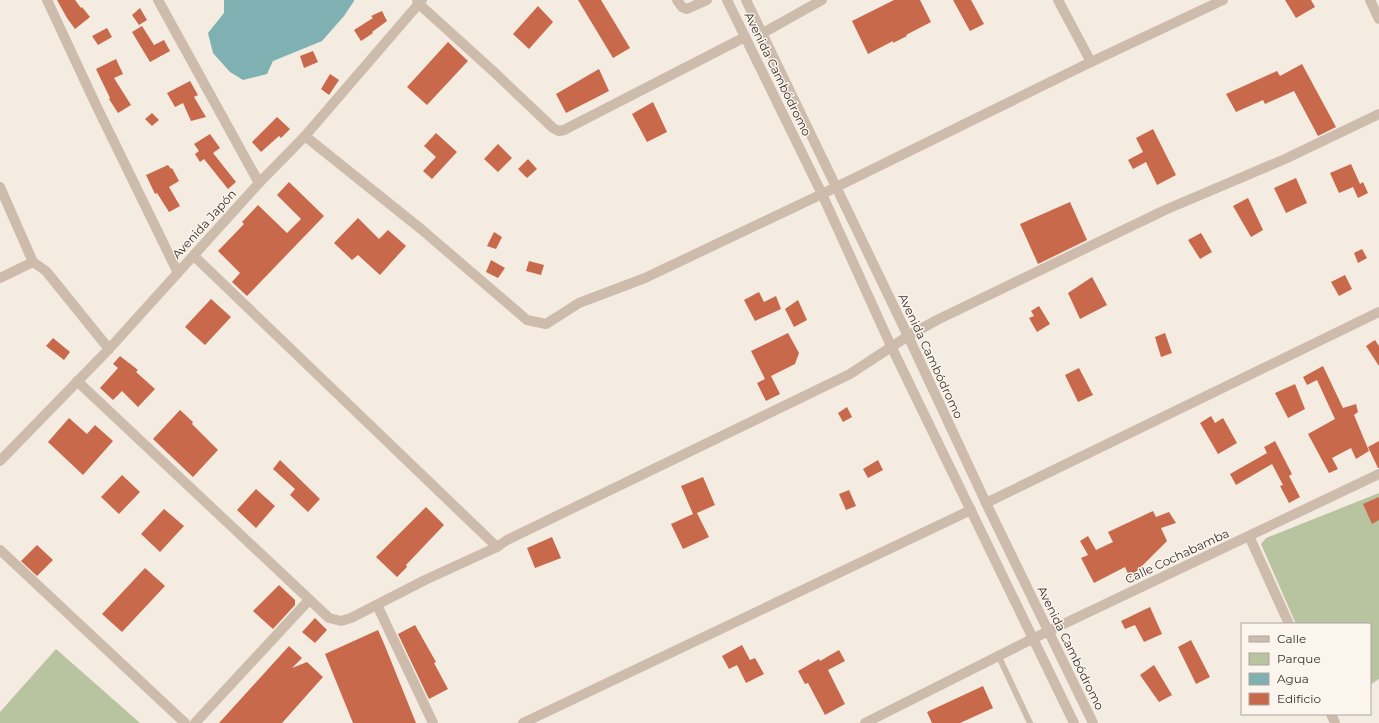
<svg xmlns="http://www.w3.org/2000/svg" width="1379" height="723" font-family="Montserrat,sans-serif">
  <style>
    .green { fill: #b8c4a0 }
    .water { fill: #7fb0b2 }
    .building { fill: #c8694b }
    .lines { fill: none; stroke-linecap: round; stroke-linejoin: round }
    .service { stroke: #cdbbac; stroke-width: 6 }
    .minor { stroke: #cdbbac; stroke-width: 10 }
    .tertiary { stroke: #cdbbac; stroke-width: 10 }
    .labels { text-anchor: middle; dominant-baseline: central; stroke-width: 3; stroke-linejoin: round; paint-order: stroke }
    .street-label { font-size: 12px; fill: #3b302b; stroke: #fbf5ee }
  </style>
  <rect width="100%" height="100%" fill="#f4ebe1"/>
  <g class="green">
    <path d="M1379,493V679L1370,685V624H1296L1261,544L1266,538Z"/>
    <path d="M56,649L140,723H0V712Z"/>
  </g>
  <path class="water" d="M224,0H354V1L344,16L322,41L273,61L267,74L243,80L230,72L213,53L208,33L224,13Z"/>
  <g class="building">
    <path d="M57,0H75L81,8L82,7L90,17L75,29L67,18Z"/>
    <path d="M578,0H601L630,48L613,58Z"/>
    <path d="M894,0H920L931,22L906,35L907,36L893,43V41L868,54L852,21Z"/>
    <path d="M953,0H971L984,24L970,31Z"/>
    <path d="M1285,0H1311L1315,7L1296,18Z"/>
    <path d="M538,6L553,22L529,49L513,34Z"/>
    <path d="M140,8L147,20L139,25L132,15Z"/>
    <path d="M382,11L387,21L372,32L373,33L361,41L354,30L373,18L371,16Z"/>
    <path d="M142,26L154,45L164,40L170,51L150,62L132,32Z"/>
    <path d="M107,28L112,37L98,45L92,36Z"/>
    <path d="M448,42L468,61L427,105L407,87Z"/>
    <path d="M313,51L318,62L304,68L300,56Z"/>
    <path d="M116,59L123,74L114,78L131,105L118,113L109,99L110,98L96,69Z"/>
    <path d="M1302,64L1336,127L1318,136L1294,91L1265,104L1263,100L1236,112L1226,94L1277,71L1280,76Z"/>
    <path d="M599,69L609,91L566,113L556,94Z"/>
    <path d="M330,74L339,80L329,95L321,89Z"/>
    <path d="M190,81L198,95L194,97L206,117L191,121L183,103L175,107L167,93Z"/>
    <path d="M653,102L667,132L647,142L632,114Z"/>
    <path d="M152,113L159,120L152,126L145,119Z"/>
    <path d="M277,117L290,129L281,138L279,136L261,152L252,142Z"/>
    <path d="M1153,129L1176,175L1157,185L1146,162L1133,169L1128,160L1143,152L1136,138Z"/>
    <path d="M436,133L457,152L432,179L423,171L436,157L424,146Z"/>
    <path d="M210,134L220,148L213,153L236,182L228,189L204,159L200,162L195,154L199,151L194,144Z"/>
    <path d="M498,144L512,158L498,172L484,159Z"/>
    <path d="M528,159L537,169L527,178L518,169Z"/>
    <path d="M1351,164L1360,184L1363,182L1368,193L1358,198L1353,187L1339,193L1330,173Z"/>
    <path d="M168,165L171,169L172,168L179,181L169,187L180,206L169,212L157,193L155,194L146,175Z"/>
    <path d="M1296,178L1307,203L1286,213L1274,188Z"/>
    <path d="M289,182L324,216L247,296L232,282L240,273L218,251L244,224L242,222L258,205L287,233L301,219L277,195Z"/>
    <path d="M1248,198L1263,230L1251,237L1233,206Z"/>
    <path d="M1070,202L1087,240L1038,264L1020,224Z"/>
    <path d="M358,218L379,239L388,230L406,246L380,275L358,255L352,260L334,243Z"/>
    <path d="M494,232L502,237L496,249L487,246Z"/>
    <path d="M1201,233L1212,252L1200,259L1188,240Z"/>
    <path d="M1362,249L1367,258L1358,263L1354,253Z"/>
    <path d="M491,260L505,268L498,278L486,272Z"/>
    <path d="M529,261L544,265L541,275L526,271Z"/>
    <path d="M1345,275L1352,289L1339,296L1331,282Z"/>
    <path d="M1092,277L1107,305L1080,319L1068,293Z"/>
    <path d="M759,292L764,302L776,296L781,309L755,321L744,300Z"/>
    <path d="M211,299L231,317L205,345L185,327Z"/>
    <path d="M798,300L807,320L794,327L785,309Z"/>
    <path d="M1039,306L1050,324L1037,332L1029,318L1034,316L1031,311Z"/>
    <path d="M788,333L799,353L795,364L771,376L780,394L766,401L757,383L765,379L751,351Z"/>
    <path d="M1165,333L1172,353L1161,357L1155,337Z"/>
    <path d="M53,338L70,352L64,360L46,346Z"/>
    <path d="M1375,340L1379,346V366L1366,346Z"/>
    <path d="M120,356L138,370L136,372L155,389L138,407L122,391L113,400L100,388L118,368L113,364Z"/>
    <path d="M1323,366L1343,408L1356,404L1358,412L1354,415L1369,451L1356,459L1351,448L1332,458L1338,469L1329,473L1308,434L1335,419L1317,380L1307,385L1303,377Z"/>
    <path d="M1079,368L1093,395L1078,402L1065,375Z"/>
    <path d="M1295,384L1305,409L1288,418L1275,393Z"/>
    <path d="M847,407L852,417L843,422L838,413Z"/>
    <path d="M180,410L193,422L192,424L218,450L193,477L153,439Z"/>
    <path d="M1211,416L1215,423L1223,418L1237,443L1218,454L1200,423Z"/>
    <path d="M69,418L87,434L95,425L113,441L83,475L48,442Z"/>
    <path d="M1275,441L1292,474L1289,476L1300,497L1289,503L1280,486L1283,485L1272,464L1236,485L1230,474L1267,453L1264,447Z"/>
    <path d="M1379,441V468H1378L1368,447Z"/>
    <path d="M280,460L320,499L308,512L290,495L295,489L273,469Z"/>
    <path d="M878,460L883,470L868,478L863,469Z"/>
    <path d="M122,475L140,492L119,514L101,497Z"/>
    <path d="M703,477L715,505L697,513L709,537L683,549L671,524L693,514L681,486Z"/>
    <path d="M256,489L275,506L256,528L237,510Z"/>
    <path d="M849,490L856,506L846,510L839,494Z"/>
    <path d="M1379,497V520L1372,524L1363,504Z"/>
    <path d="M426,507L444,525L406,565L407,567L397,577L376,557Z"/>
    <path d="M164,509L184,526L160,552L141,534Z"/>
    <path d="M1153,511L1156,517L1169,512L1176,523L1161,528L1167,541L1130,578L1125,567L1094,583L1081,558L1088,555L1080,541L1088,536L1096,550L1113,542L1108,532Z"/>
    <path d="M552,537L561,558L535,568L527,548Z"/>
    <path d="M37,545L53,560L37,576L21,561Z"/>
    <path d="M145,568L165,586L122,632L102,614Z"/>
    <path d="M279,585L295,600V605L273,629L253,611Z"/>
    <path d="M1150,607L1162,634L1144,642L1135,625L1125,629L1121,621Z"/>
    <path d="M315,618L327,630L315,643L302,632Z"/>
    <path d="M415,625L436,662L434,663L448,689L429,699L398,634Z"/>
    <path d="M378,630L385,646L416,723H353L325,654Z"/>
    <path d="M1191,640L1210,677L1196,684L1178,647Z"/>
    <path d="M742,645L750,660L755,658L764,674L746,683L737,665L729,669L722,656Z"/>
    <path d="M289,646L302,658L292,668L307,662L323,677L282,723H219Z"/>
    <path d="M839,650L845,661L828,670L845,704L825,715L808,683L805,684L798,671L819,659L820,661Z"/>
    <path d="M1154,665L1172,695L1159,702L1140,675Z"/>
    <path d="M983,686L993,708L960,723H932L927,712Z"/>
  </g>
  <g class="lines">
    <path class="service" d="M999,657L1030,723"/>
    <g class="minor">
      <path d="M47,0L96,105L178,273"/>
      <path d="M158,0L259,183"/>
      <path d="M417,0L419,4L494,72L553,128L559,131L564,130L745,37"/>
      <path d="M677,0L682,7L687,9L707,0"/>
      <path d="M1058,0L1091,62"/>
      <path d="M1370,0L1379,19"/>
      <path d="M763,33L822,0"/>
      <path d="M305,136L421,229L527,320L546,324L579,303L645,278L822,194L1091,62L1223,0"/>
      <path d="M0,187L33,262L46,271L109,349"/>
      <path d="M194,256L497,547"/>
      <path d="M0,278L33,262"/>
      <path d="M77,381L329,618L341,621L351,618L425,580L497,547L507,540L850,374L908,336L937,320L1165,210L1285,159L1379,114"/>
      <path d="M986,503L1379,312"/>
      <path d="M1249,536L1289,624"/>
      <path d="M0,550L185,723"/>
      <path d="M377,605L433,723"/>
      <path d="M1331,714L1335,723"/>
      <path d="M195,723L309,600"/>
      <path d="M523,723L971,510"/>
      <path d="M865,723L1032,639"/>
    </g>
    <g class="tertiary">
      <path d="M727,0L822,194L891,346L1074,723"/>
      <path d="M746,0L908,336L986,503L1093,723"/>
      <path d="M0,461L109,349L259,183L305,136L422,0"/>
      <path d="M1032,639L1379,474"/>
    </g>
  </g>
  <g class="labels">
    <g class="street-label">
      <text transform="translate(778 74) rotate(64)">Avenida Cambódromo</text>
      <text transform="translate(204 224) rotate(-48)">Avenida Japón</text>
      <text transform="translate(931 356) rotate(65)">Avenida Cambódromo</text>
      <text transform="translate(1177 556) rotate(-25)">Calle Cochabamba</text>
      <text transform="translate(1071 648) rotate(64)">Avenida Cambódromo</text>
    </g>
  </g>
  <rect x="1241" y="623" width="130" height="92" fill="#fbf5ee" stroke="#aea6a0"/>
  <rect x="1249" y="636" width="20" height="6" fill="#cdbbac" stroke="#aea6a0"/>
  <text x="1277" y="643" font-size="12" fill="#3b302b">Calle</text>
  <rect x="1249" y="653" width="20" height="12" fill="#b8c4a0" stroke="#aea6a0"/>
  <text x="1277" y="663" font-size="12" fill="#3b302b">Parque</text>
  <rect x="1249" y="673" width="20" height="12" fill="#7fb0b2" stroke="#aea6a0"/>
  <text x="1277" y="683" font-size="12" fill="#3b302b">Agua</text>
  <rect x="1249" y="693" width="20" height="12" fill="#c8694b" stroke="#aea6a0"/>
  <text x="1277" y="703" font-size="12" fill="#3b302b">Edificio</text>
</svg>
